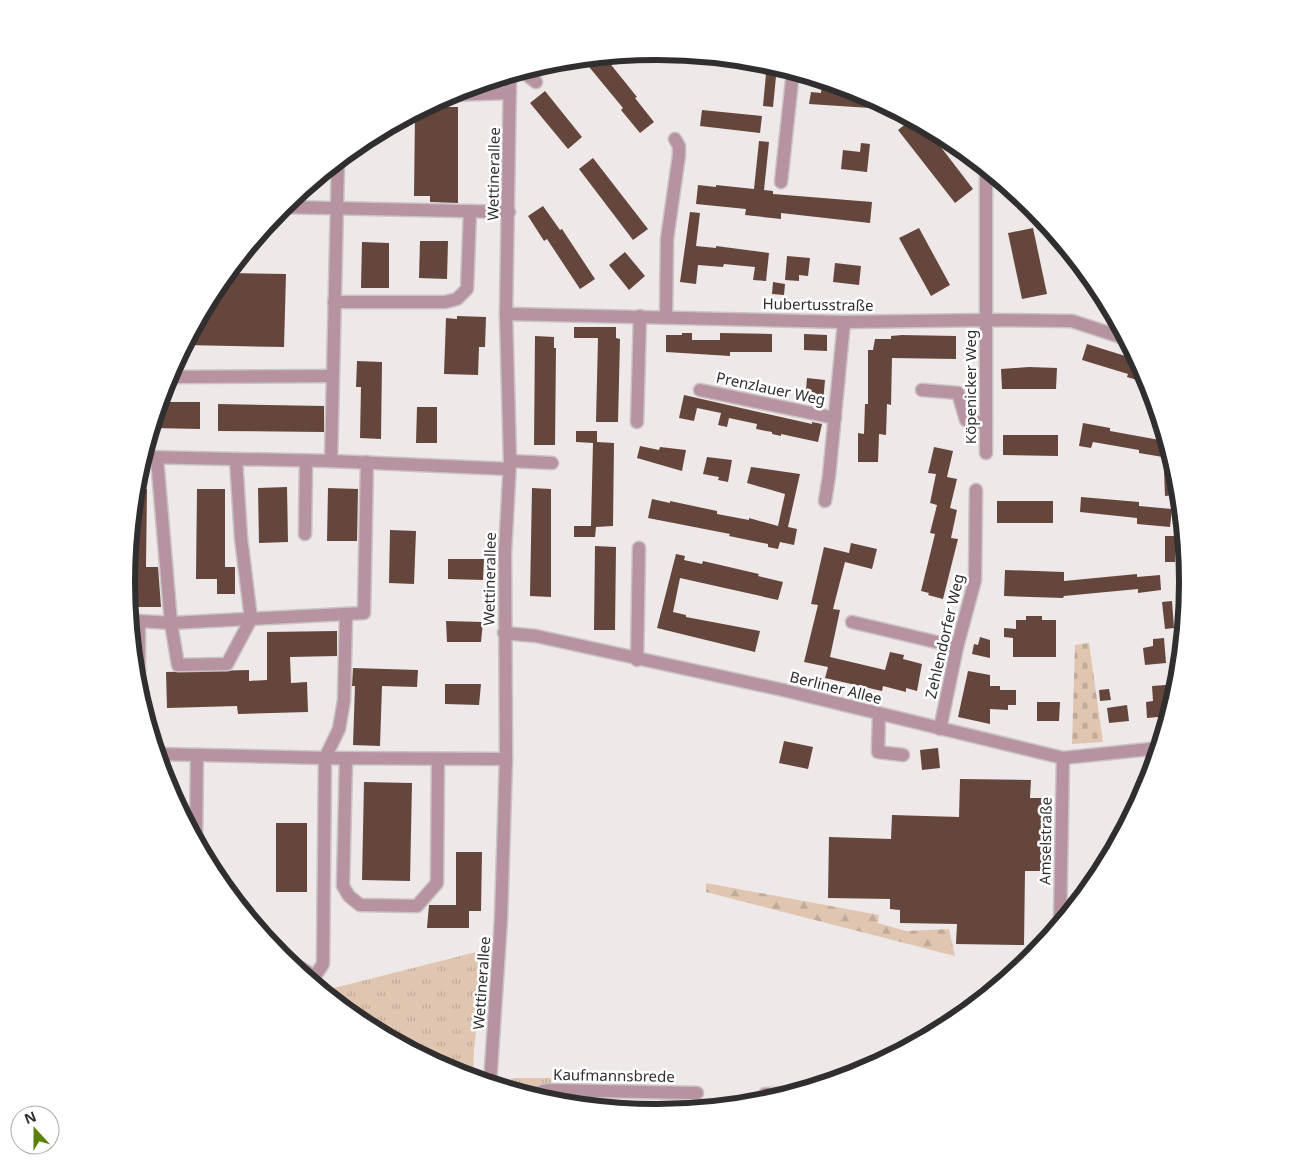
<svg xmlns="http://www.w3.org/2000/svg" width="1315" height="1165" font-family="'Noto Sans',sans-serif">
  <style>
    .grass { fill: url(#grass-tufts) }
    .forest { fill: url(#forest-firs) }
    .cemetery { fill: url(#cemetery-stones) }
    .building { fill: #65463c }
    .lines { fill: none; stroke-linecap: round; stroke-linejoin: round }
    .minor-casing { stroke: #c9c3c3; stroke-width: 15 }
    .minor { stroke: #b793a2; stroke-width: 12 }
    .labels { text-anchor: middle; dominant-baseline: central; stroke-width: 5; stroke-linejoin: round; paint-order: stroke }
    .street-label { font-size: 15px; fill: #302e2e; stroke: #fff }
    .rim { fill: none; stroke: #302e2e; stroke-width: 6 }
  </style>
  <defs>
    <pattern id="grass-tufts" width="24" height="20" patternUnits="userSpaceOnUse" patternTransform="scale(1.25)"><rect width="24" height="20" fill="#e0c6b1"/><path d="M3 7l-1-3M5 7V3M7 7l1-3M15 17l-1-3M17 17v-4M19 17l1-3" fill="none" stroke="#c0aa99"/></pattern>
    <pattern id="forest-firs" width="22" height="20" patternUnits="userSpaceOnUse" patternTransform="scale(1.25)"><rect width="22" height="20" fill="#e0c6b1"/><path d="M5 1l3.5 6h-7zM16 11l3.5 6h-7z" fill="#c0aa99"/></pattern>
    <pattern id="cemetery-stones" width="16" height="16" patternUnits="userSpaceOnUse" patternTransform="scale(1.25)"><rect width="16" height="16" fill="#e0c6b1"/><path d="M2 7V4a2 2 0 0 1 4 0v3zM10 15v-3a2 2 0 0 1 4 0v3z" fill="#c0aa99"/></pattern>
  </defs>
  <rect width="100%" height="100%" fill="#efe8e8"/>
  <g class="grass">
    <path d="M488,949L474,1047L473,1079L454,1073L362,1024L322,991Z"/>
    <path d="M517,1078H551L552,1093L541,1100L484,1082Z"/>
  </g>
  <path class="forest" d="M706,883L879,915L878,923L906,931L949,929L955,956L706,892Z"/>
  <path class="cemetery" d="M1089,643L1103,742L1072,744L1075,645Z"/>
  <g class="building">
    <path d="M604,56L637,97L635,98L654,122L640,133L621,110L623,108L585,62L590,58Z"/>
    <path d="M767,63L777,66L773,107L763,106Z"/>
    <path d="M822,84L844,87L861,92L872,97L870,108L809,104L811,92L821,93Z"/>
    <path d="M545,91L582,137L568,149L530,103Z"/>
    <path d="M435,107H458V203L430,202V196H414L415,113H435Z"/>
    <path d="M702,110L762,116L760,133L700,126Z"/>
    <path d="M912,119L924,125L973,189L955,203L898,130Z"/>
    <path d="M759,141L769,142L764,190L773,191V194L872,202L870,223L781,213V219L745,215L746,209L696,204L698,185L716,187V185L754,189Z"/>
    <path d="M861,143L870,144L867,172L841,169L843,150L860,152Z"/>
    <path d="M593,158L648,229L633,240L579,169Z"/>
    <path d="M543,206L560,230L562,229L595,279L580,289L547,239L544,241L528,216Z"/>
    <path d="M690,212L700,213L696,246L716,248V246L769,253L766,281L753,280L755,267L724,264L723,267L698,265L696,284L680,282Z"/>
    <path d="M919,228L950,285L931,296L899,238Z"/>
    <path d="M1033,228L1047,294L1022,299L1008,233Z"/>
    <path d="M420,241H448L447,279L419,278Z"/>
    <path d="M362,242L389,243V288H361Z"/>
    <path d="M625,252L645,276L629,290L609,265Z"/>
    <path d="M787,256L810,258L808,276L799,275V281L785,280Z"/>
    <path d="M835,263L861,266L859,285L833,282Z"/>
    <path d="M228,273L286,274L284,347L185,345L216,287Z"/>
    <path d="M773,282L785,284L784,295L772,294Z"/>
    <path d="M457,316L486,317L485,347H479L478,375L444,374L446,318L457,319Z"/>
    <path d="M574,327H616V338L620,339L618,422H596L598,338H574Z"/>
    <path d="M682,333H692V340H720V333L772,334V352H730V356L666,352V335H682Z"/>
    <path d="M804,334L827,335V351L804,350Z"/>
    <path d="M902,335L956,336V359L892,358L891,405L887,404L886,435L879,434L878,462H858V433L864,434L865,404H868V350H873L875,339H891V336Z"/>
    <path d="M535,336L554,337V348H556L555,445H534Z"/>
    <path d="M1087,344L1138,360L1150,384L1127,377L1128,374L1082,360Z"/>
    <path d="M357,361L382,362L381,439L360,438L361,387H356Z"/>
    <path d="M1029,367L1057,368L1056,389H1002L1001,369Z"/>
    <path d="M807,378L825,380L823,403L805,401Z"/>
    <path d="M684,395L812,424V422L822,424L818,442L781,434V436L772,434V432L756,429L757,424L729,418L727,427L718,425L721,413L697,408L694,421L679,418Z"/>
    <path d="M160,402H200V429L152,428Z"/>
    <path d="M218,404L324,406V432L218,431Z"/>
    <path d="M417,407H437V443H416Z"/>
    <path d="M1083,423L1110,428V431L1165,441L1163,457L1139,453V450L1093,442L1091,448L1079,446Z"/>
    <path d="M576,431H597V442L614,443L613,526L596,527L595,537H574V526H591L593,443L576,442Z"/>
    <path d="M1003,435H1058V456L1003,455Z"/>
    <path d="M640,446L659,450L660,447L686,450L682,471L637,458Z"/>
    <path d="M934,447L953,451L947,477L957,479L950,508L957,510L951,538L958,539L943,599L928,595L929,593L921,591L935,534L930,533L937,505L930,503L936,474L928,473Z"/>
    <path d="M707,457L732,460L728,482L718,480L719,477L703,474Z"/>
    <path d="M751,467L800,474L788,527L797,529L794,545L780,542L778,549L768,547V544L729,536L730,534L648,518L652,499L670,503V501L717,511V514L749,520V518L778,526L785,494L747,483Z"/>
    <path d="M1174,468L1175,495L1165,496L1164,469Z"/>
    <path d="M287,487L288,542L259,543L258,488Z"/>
    <path d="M328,488L358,489L357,541H327Z"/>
    <path d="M532,488L551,489V597L530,596Z"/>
    <path d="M135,489H147L146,567H158L161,607H138V579H127Z"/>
    <path d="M197,489H225V567H235V594H217V579H196Z"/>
    <path d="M1081,497L1139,502V506L1172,509L1170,527L1137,524V518L1080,512Z"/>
    <rect x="997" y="501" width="56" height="22"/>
    <path d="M390,530L416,531L414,584L389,583Z"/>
    <rect x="1165" y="536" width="10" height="26"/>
    <path d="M851,543L877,549L872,569L845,562L833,609L840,610L830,657L885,670L890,652L904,655L903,659L922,664L917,691L906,688V692L883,686L882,691L825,678L828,667L804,662L818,605L811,604L824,547L849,553Z"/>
    <path d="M595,546L616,547L615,630H594Z"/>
    <path d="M676,554L685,556L684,560L702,564L703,561L759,574L758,576L783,582L778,600L680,578L673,612L686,615V617L760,631L755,652L657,628Z"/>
    <path d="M448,559H484L483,580L448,579Z"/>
    <path d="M1005,570L1064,572V581L1137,574V577L1160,575L1161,590L1138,593V589L1064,596L1063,598L1004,596Z"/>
    <path d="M1172,601L1174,628L1165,629L1162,602Z"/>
    <path d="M1026,616H1042V620H1056V657H1013V638L1004,637V628L1016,629V620H1026Z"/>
    <path d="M446,621L483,622L481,642H447Z"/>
    <path d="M337,631V656L290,657L291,683L307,682L308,712L238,714L237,706L167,708L166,672L249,670V681L267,680V632Z"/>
    <path d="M980,637L990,640V658L972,654L974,644L978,645Z"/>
    <path d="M1164,638L1166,663L1145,665L1143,648L1153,646V639Z"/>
    <path d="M353,668L418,670L417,687L382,686L380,746L353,745L355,686H352Z"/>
    <path d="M968,671L990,675V686H1000V690H1016V705H1008V710L990,709V724L958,717Z"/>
    <path d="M445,684H481L479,705L445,704Z"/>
    <path d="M1166,685L1169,716L1147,718L1146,702L1153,701L1152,686Z"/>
    <path d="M1109,689L1111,700L1100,701L1099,690Z"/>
    <path d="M1037,702H1060L1059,721H1037Z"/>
    <path d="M1127,705L1129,721L1109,723L1107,708Z"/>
    <path d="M784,741L813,747L808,769L779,763Z"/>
    <path d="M938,748L940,768L922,770L920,750Z"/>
    <path d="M960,779L1031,780L1030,798H1044L1043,871H1025L1024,945L956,944L957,924L900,923V910L890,909V899L828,898L829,837L891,839L892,815L959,817Z"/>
    <path d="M364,782L412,783L410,881L362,880Z"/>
    <rect x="276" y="823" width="31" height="69"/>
    <path d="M456,852H482L481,911H469V928H427L429,905H456Z"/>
  </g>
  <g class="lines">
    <defs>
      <g id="minor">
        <path d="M522,71L536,82"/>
        <path d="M449,95L510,93"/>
        <path d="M986,168V453"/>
        <path d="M781,182L793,71"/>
        <path d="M282,207L509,212"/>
        <path d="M334,302H445L457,299L467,289L470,211"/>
        <path d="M506,314L844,322L986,320L1072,321L1127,339"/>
        <path d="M666,317L667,239L679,155V146L675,139"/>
        <path d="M168,377L332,376"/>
        <path d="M700,390L835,418"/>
        <path d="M922,390L958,393L966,420L972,423L986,422"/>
        <path d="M637,422L640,316"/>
        <path d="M143,457L331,461L509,469"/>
        <path d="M157,458L171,623L178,665L227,664L251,619L241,538L236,459"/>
        <path d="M331,461L338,161"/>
        <path d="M510,461L552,463"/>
        <path d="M825,501L829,476L844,322"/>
        <path d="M305,534L306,461"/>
        <path d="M852,622L957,647"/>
        <path d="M504,633L536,636L783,690L1063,758L1160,748"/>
        <path d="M637,660L639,548"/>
        <path d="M139,694V621L171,623L364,613L367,462"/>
        <path d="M879,714L878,752L903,755"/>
        <path d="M940,729L957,647L975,580L976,490"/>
        <path d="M157,754L325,758L339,729L344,700L346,614"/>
        <path d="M346,759L343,886L349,896L360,905L417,906L437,883L438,759"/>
        <path d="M196,840L197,755"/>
        <path d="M1060,925L1063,758"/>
        <path d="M281,957L315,976L323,964L325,758L506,759"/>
        <path d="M490,1084L501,919L506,759L505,552L510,461L506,314L510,75"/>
        <path d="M765,1094H793"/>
        <path d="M532,1097L543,1091L550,1090L697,1093"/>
      </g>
    </defs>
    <use href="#minor" class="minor-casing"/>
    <use href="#minor" class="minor"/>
  </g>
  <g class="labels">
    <g class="street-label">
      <text transform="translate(493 174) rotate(-89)">Wettinerallee</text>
      <text transform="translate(818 304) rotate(1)">Hubertusstraße</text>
      <text transform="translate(970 387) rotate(-90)">Köpenicker Weg</text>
      <text transform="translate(771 388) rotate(12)">Prenzlauer Weg</text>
      <text transform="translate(489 579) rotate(-89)">Wettinerallee</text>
      <text transform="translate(944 636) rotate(-77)">Zehlendorfer Weg</text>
      <text transform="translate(836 687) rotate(14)">Berliner Allee</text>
      <text transform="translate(1045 841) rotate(-89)">Amselstraße</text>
      <text transform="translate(481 983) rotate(-86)">Wettinerallee</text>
      <text transform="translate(614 1075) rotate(1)">Kaufmannsbrede</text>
    </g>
  </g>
  <path d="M0 0H1315V1165H0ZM135 582a522 522 0 1 1 1044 0a522 522 0 1 1-1044 0Z" fill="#fff" fill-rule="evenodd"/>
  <path class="rim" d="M135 582a522 522 0 1 1 1044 0a522 522 0 1 1-1044 0Z"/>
  <g transform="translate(35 1130) rotate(339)"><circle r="24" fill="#ffffff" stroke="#acabab"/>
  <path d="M0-4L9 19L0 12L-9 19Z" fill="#588106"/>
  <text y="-8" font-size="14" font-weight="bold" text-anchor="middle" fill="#302e2e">N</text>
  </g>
</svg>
